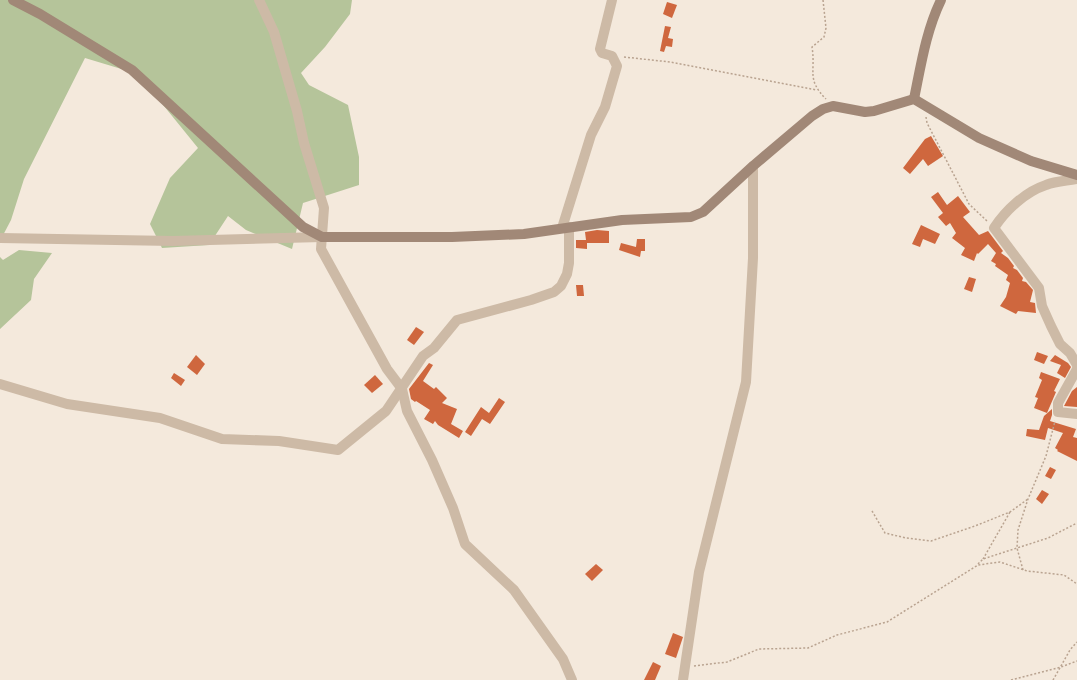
<svg xmlns="http://www.w3.org/2000/svg" width="1077" height="680" font-family="Commissioner,sans-serif">
  <style>
    .green { fill: #b5c49a }
    .building { fill: #cf673e }
    .lines { fill: none; stroke-linecap: round; stroke-linejoin: round }
    .path { stroke: #b9a390; stroke-width: 1.5; stroke-dasharray: 2 2; stroke-linecap: butt }
    .street { stroke: #cdbaa6; stroke-width: 10 }
    .secondary { stroke: #a18877; stroke-width: 10 }
  </style>
  <rect width="100%" height="100%" fill="#f4e9dc"/>
  <g class="green">
    <path d="M0,0H352L350,14L325,47L301,73L309,85L348,105L359,157V185L303,203L292,249L246,230L228,216L209,245L162,248L150,224L170,178L198,148L138,74L85,58L24,179L11,220L0,241Z"/>
    <path d="M19,250L52,253L34,279L31,300L0,329V257L3,260Z"/>
  </g>
  <g class="building">
    <path d="M667,2L677,5L672,18L663,14Z"/>
    <path d="M665,26L671,27L668,38L673,39L672,47L666,46L664,52L660,51Z"/>
    <path d="M931,136L943,156L928,166L923,159L910,174L903,168L925,139Z"/>
    <path d="M938,192L947,205L958,196L970,212L963,217L979,235L988,231L1003,251L1001,253L1008,258L1014,266L1013,268L1017,270L1023,278L1022,281L1026,282L1033,290L1030,302L1035,303L1036,313L1018,311L1016,314L1000,306L1006,297L1010,283L1006,280L1008,275L995,266L996,264L991,261L996,253L988,244L978,254L977,253L974,261L961,255L965,248L952,238L956,233L950,223L946,226L938,217L943,213L931,197Z"/>
    <path d="M921,225L940,234L935,244L923,239L920,247L912,244Z"/>
    <path d="M597,230L609,231V243H587V249L576,248V240H586L585,232Z"/>
    <path d="M637,239H645V251H641L640,257L619,250L621,243L636,247Z"/>
    <path d="M969,277L976,279L972,292L964,289Z"/>
    <path d="M576,285H583L584,296H577Z"/>
    <path d="M416,327L424,332L414,345L407,340Z"/>
    <path d="M1037,352L1048,356L1044,364L1034,360Z"/>
    <path d="M196,355L205,364L197,375L187,367Z"/>
    <path d="M1055,355L1068,363L1071,367L1065,378L1057,373L1061,365L1050,361Z"/>
    <path d="M429,363L433,365L423,381L434,389L436,387L447,398L442,403L457,409L451,424L463,431L459,438L438,425L435,421L433,424L424,419L430,410L416,401L415,402L411,399L409,389Z"/>
    <path d="M1041,372L1060,379L1054,391L1056,392L1047,413L1034,408L1038,398L1035,397L1042,380L1039,378Z"/>
    <path d="M174,373L185,380L181,386L171,378Z"/>
    <path d="M375,375L383,384L372,393L364,385Z"/>
    <path d="M1077,387V407L1064,406L1072,391Z"/>
    <path d="M499,398L505,402L490,424L482,419L471,436L465,432L481,407L489,413Z"/>
    <path d="M1052,409V415L1050,421L1076,429L1073,437L1077,438V461L1057,451L1058,450L1055,448L1063,433L1048,428L1045,440L1026,436L1027,429L1039,430L1044,416Z"/>
    <path d="M1050,467L1056,470L1051,479L1045,476Z"/>
    <path d="M1042,490L1049,494L1042,504L1036,499Z"/>
    <path d="M596,564L603,570L592,581L585,574Z"/>
    <path d="M673,633L683,637L676,658L665,654Z"/>
    <path d="M653,662L661,666L655,680H644Z"/>
  </g>
  <g class="lines">
    <g class="path">
      <path d="M823,0L826,28L824,37L812,47C816,72 806,79 826,99"/>
      <path d="M624,57L670,62L817,90"/>
      <path d="M926,117L927,123L969,204L987,221"/>
      <path d="M872,511L885,533L906,538L931,541L975,526L1010,512L1028,499"/>
      <path d="M983,559L1010,512"/>
      <path d="M978,564L983,559L1048,538L1077,523"/>
      <path d="M1023,570L1017,548L1018,530L1028,499L1046,456L1055,421"/>
      <path d="M694,666L727,662L759,649L808,648L837,635L887,622L978,565L1000,562L1027,571L1064,575L1077,584"/>
      <path d="M1011,680L1061,667L1077,661"/>
      <path d="M1053,680L1070,650L1077,642"/>
    </g>
    <g class="street">
      <path d="M259,0L274,32L297,111L304,143L324,208L321,249L387,369L402,389L407,411L432,460L453,508L465,544L514,590L563,659L572,680"/>
      <path d="M1077,179C1067,181 1056,181 1046,185C1025,192 1006,210 994,228L1039,288L1042,306L1051,326L1060,344L1070,353L1077,365"/>
      <path d="M562,228L591,135L605,107L617,66L612,56L602,53L600,49L612,0"/>
      <path d="M0,238L173,241L322,237"/>
      <path d="M1077,369L1058,403V412L1077,414"/>
      <path d="M0,384L67,404L160,418L222,439L279,441L338,450L386,411L423,356L434,348L457,320L531,300L554,292L561,286L567,274L569,263V227"/>
      <path d="M683,680L699,572L746,382L753,258V166"/>
    </g>
    <g class="secondary">
      <path d="M13,0L40,14L132,70L303,227L322,237H452L524,234L622,220L691,217L703,212L753,166L812,116L823,109L833,106L865,112L874,111L914,99L979,138L1031,161L1077,175"/>
      <path d="M914,99C921,65 926,31 941,0"/>
    </g>
  </g>
</svg>
